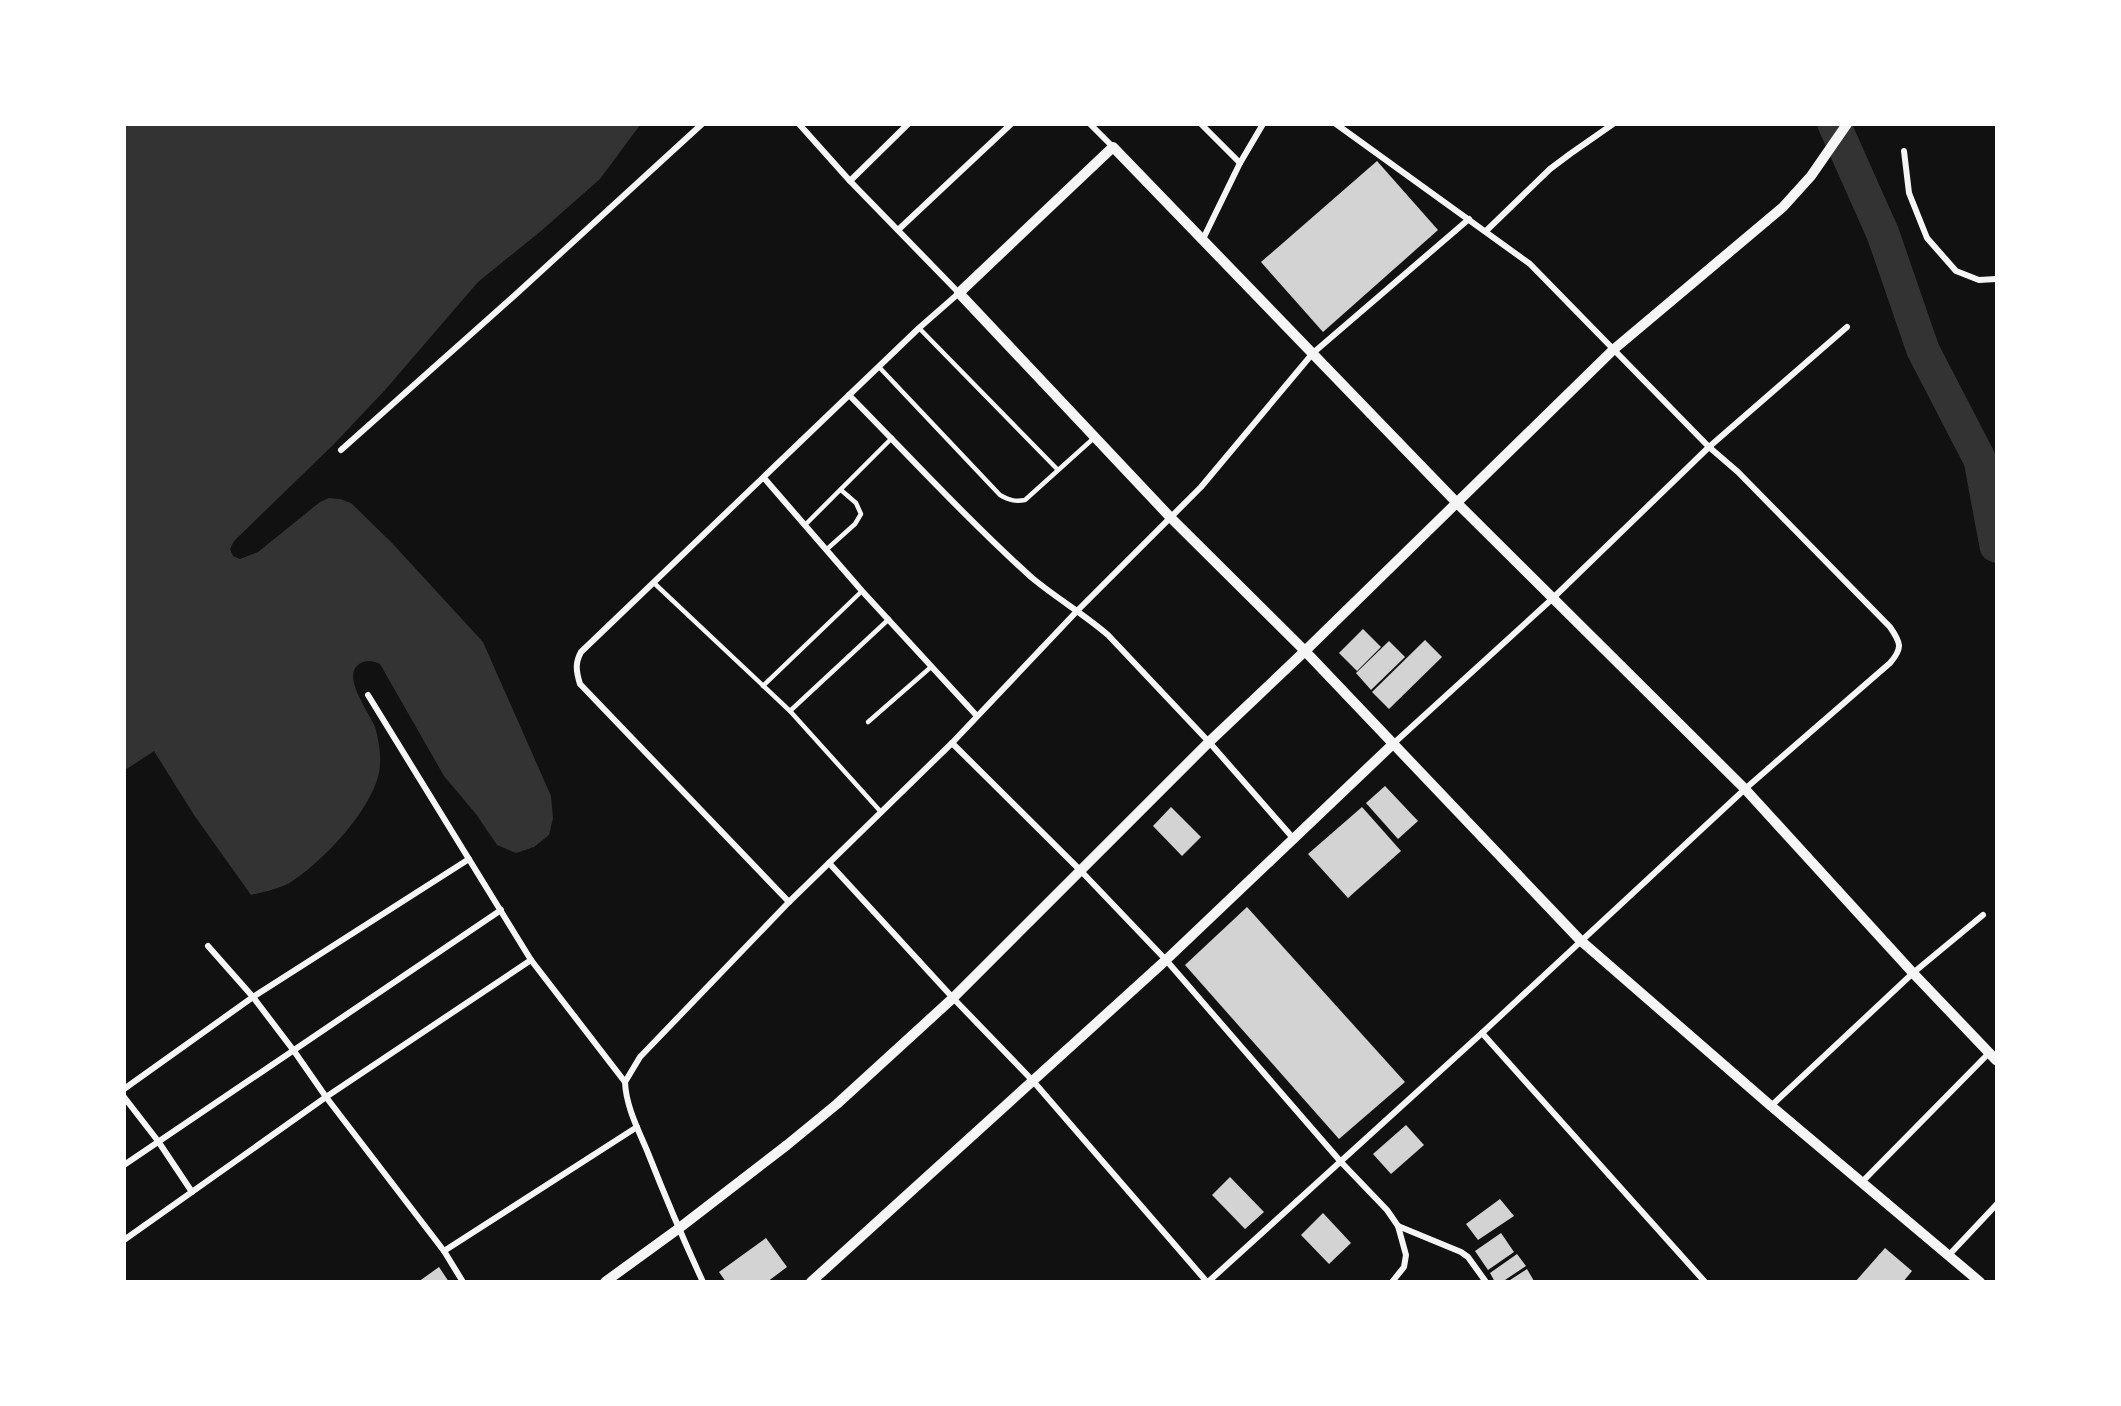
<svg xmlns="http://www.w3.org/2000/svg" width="2121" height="1406" font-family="Bitter,serif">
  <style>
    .water { fill: #333 }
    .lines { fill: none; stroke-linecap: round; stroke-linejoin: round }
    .river { stroke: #333; stroke-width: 33 }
    .building { fill: #d3d3d3 }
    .service { stroke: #f5f5f5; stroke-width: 4.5 }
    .minor { stroke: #f5f5f5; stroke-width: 6 }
    .tertiary { stroke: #f5f5f5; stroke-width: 10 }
  </style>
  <rect width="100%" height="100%" fill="#111"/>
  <path class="water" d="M125,124L640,125L600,179L541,231L478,282L385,390L334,444L234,541L230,549L233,556L240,559L258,552L320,502L329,498L340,499L351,503L392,543L483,642L551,796L553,818L549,835L534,847L516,853L497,845L476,814L444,776L380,664C373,661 365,659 358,665C342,678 370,713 375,727C378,737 381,754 380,764C379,803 323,862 291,882C279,889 264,892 251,895L194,815L154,751L125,770Z"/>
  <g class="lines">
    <path class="river" d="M1834,124L1883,234L1923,350L1980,460L1996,546"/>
  </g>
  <g class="building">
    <path d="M1377,161L1438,230L1323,332L1261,262Z"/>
    <path d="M1363,629L1381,647L1357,671L1339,653Z"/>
    <path d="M1425,640L1442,657L1389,709L1372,692Z"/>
    <path d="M1389,641L1405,657L1371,690L1356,673Z"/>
    <path d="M1385,786L1418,821L1398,839L1366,803Z"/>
    <path d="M1171,807L1201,837L1182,856L1153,826Z"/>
    <path d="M1362,807L1401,851L1348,898L1308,854Z"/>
    <path d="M1247,907L1405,1082L1339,1139L1185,965Z"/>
    <path d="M1406,1125L1424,1145L1391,1174L1373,1154Z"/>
    <path d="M1230,1177L1264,1212L1245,1229L1212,1195Z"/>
    <path d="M1500,1199L1514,1216L1478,1240L1466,1224Z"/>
    <path d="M1323,1213L1351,1243L1329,1264L1301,1235Z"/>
    <path d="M1501,1233L1514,1252L1488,1270L1475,1251Z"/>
    <path d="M766,1238L787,1267L767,1282H726L719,1272Z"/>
    <path d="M1885,1248L1912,1271L1903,1282H1855Z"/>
    <path d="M1517,1254L1526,1266L1502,1282H1495L1490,1273Z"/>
    <path d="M439,1267L449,1282H418Z"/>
    <path d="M1527,1269L1534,1281L1533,1282H1507Z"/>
  </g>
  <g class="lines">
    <g class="service">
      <path d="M919,328L1058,470"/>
      <path d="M879,367L1000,495C1009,500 1015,502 1025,500L1095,437"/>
      <path d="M805,525L892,438"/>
      <path d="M826,550L855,524L861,514L856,503L841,490"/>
      <path d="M654,583L790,711L881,812"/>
      <path d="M763,686L862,591"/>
      <path d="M790,711L889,619"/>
      <path d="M868,722L931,667"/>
    </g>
    <g class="minor">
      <path d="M1090,124L1113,147"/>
      <path d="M1201,124L1240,163"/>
      <path d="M1904,151L1909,193L1927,238L1956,271L1979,280L1996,279"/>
      <path d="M850,181L908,124"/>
      <path d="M898,230L1011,124"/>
      <path d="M1486,231L1550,169L1570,154L1613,124"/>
      <path d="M1203,239L1240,163L1263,124"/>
      <path d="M849,395C909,456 968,520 1031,577C1056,598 1084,614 1108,635L1209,742L1293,838"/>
      <path d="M341,450L514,296L702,124"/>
      <path d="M764,478L862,591L977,716"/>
      <path d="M368,695L531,960L625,1082C626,1107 639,1131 648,1153C665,1196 683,1239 703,1282"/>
      <path d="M952,743L1080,870L1166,960L1341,1162L1387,1210L1398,1226L1406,1255L1404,1267L1392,1282"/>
      <path d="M1393,744L1552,599L1709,447L1847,327"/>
      <path d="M829,863L953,998L1033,1081L1207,1282"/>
      <path d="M789,902L580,684C576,671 575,663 581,652L919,328L959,293L850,181L799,124"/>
      <path d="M208,946L253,997L294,1051L326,1097L444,1251L463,1282"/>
      <path d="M1482,1033L1705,1282"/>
      <path d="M625,1082L640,1057L789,902L952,743L1078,610L1201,487L1313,353L1469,219"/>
      <path d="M124,1089L253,997L469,859"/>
      <path d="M124,1097L158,1141L192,1192"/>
      <path d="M1771,1106L1913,973L1983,915"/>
      <path d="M124,1165L501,910"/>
      <path d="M1862,1182L1989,1053"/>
      <path d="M1398,1226L1461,1252L1468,1257L1486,1282"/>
      <path d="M124,1240L326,1097L531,960"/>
      <path d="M444,1251L637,1127"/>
      <path d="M1949,1255L1996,1205"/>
      <path d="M1208,1282L1482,1033L1745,789L1890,663C1903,648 1901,643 1890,627L1738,472L1709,447L1530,264L1336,124"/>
    </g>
    <g class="tertiary">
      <path d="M605,1282L678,1229L787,1145L837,1104L953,998L1209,742L1305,651L1613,350L1783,207L1811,176L1847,124"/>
      <path d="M811,1282L1166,960L1393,744"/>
      <path d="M1980,1282L1771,1106L1580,940L1305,651L1171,518L959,293L1113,147L1457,503L1745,789L1913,973L1996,1060"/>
    </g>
  </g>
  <rect width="2121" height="1406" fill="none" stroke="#ffffff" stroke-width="252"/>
</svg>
